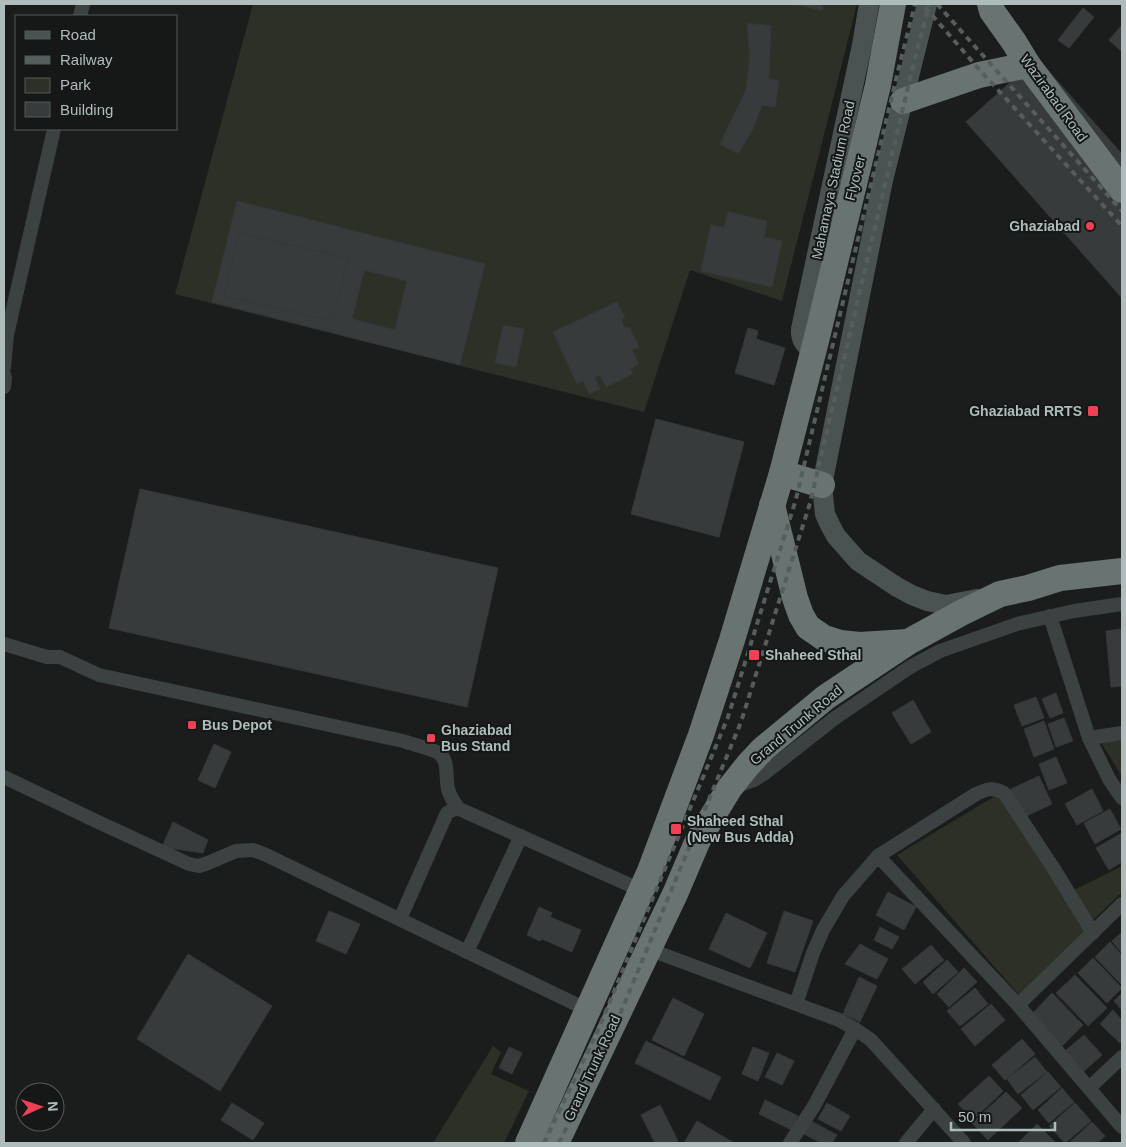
<svg xmlns="http://www.w3.org/2000/svg" width="1126" height="1147" font-family="Helvetica,sans-serif">
  <style>
    .green { fill: #2c3027 }
    .building { fill: #383b3c; stroke: #353839; fill-rule: evenodd }
    .lines { fill: none; stroke-linecap: round; stroke-linejoin: round }
    .street { stroke: #3c4242; stroke-width: 14 }
    .secondary { stroke: #4a5252; stroke-width: 20 }
    .highway { stroke: #687372; stroke-width: 26 }
    .rail { stroke: #555d5d; stroke-width: 4; stroke-dasharray: 6 5; stroke-linecap: butt }
    .poi-dot { fill: #ee4156; stroke: #161818; stroke-width: 2 }
    .labels { text-anchor: middle; dominant-baseline: central; stroke-width: 4; stroke-linejoin: round; paint-order: stroke }
    .street-label { font-size: 14px; fill: #aebcbb; stroke: #161818 }
    .poi-label { font-size: 14px; font-weight: bold; fill: #aebcbb; stroke: #161818; text-anchor: start }
  </style>
  <rect width="100%" height="100%" fill="#1b1d1d"/>
  <g class="green">
    <path d="M253,4H857L782,301L690,270L644,412L175,294Z"/>
    <path d="M1122,740V777L1101,742Z"/>
    <path d="M997,795L1089,933L1019,995L897,855Z"/>
    <path d="M1122,866V892L1091,922L1072,891Z"/>
    <path d="M493,1046L501,1052L491,1074L529,1091L504,1143H433Z"/>
  </g>
  <g class="building">
    <path d="M793,4H823L822,10Z"/>
    <path d="M1083,8L1094,17L1069,48L1058,40Z"/>
    <path d="M747,23L771,26L769,79L779,81L775,107L762,105L753,129L738,154L720,144L746,90L750,56Z"/>
    <path d="M1122,25V52L1109,40Z"/>
    <path d="M1037,58L1122,154V298L966,122Z"/>
    <path d="M237,201L485,264L460,365L212,302ZM364,270L407,281L395,330L352,319Z"/>
    <path d="M728,212L767,221L764,237L782,241L772,287L701,271L711,225L724,228Z"/>
    <path d="M239,233L348,258L333,321L224,296Z"/>
    <path d="M617,302L625,318L621,320L625,328L629,327L639,347L632,350L639,364L630,369L633,374L606,387L600,375L595,378L600,389L589,394L583,381L577,384L553,332Z"/>
    <path d="M503,325L524,329L516,367L495,363Z"/>
    <path d="M748,328L758,331L756,339L785,348L774,385L735,373Z"/>
    <path d="M656,419L744,442L719,537L631,514Z"/>
    <path d="M140,489L498,568L467,707L109,628Z"/>
    <path d="M1122,629V686L1111,687L1106,631Z"/>
    <path d="M1056,693L1063,713L1050,718L1042,699Z"/>
    <path d="M1036,697L1044,718L1022,726L1014,705Z"/>
    <path d="M913,700L931,732L911,744L892,713Z"/>
    <path d="M1064,718L1073,741L1056,747L1048,724Z"/>
    <path d="M1044,721L1054,749L1034,757L1024,729Z"/>
    <path d="M214,744L231,752L215,788L198,780Z"/>
    <path d="M1056,757L1067,783L1049,790L1039,764Z"/>
    <path d="M1039,776L1052,804L1022,818L1009,790Z"/>
    <path d="M1092,789L1103,811L1077,825L1065,804Z"/>
    <path d="M1110,809L1121,829L1095,844L1084,823Z"/>
    <path d="M173,822L208,840L203,853L162,847Z"/>
    <path d="M1122,833V862L1109,870L1096,848Z"/>
    <path d="M888,892L916,907L904,930L876,915Z"/>
    <path d="M539,907L552,913L550,917L581,930L572,952L542,939L540,941L527,935Z"/>
    <path d="M329,911L360,924L346,954L316,941Z"/>
    <path d="M784,911L813,921L795,972L767,963Z"/>
    <path d="M726,913L767,933L750,968L709,949Z"/>
    <path d="M880,927L899,937L892,949L874,940Z"/>
    <path d="M1122,932V953L1112,941Z"/>
    <path d="M1110,942L1122,955V985L1095,957Z"/>
    <path d="M860,944L888,959L877,979L845,964Z"/>
    <path d="M931,945L944,960L915,984L902,969Z"/>
    <path d="M188,954L272,1006L220,1091L137,1039Z"/>
    <path d="M1093,958L1122,988L1107,1003L1078,973Z"/>
    <path d="M947,960L958,972L933,994L923,982Z"/>
    <path d="M964,968L977,982L949,1007L937,994Z"/>
    <path d="M1075,975L1107,1008L1088,1026L1056,993Z"/>
    <path d="M859,977L877,986L860,1022L843,1014Z"/>
    <path d="M975,988L988,1004L960,1026L947,1011Z"/>
    <path d="M1052,993L1083,1025L1062,1046L1031,1015Z"/>
    <path d="M1122,993V1010L1114,1001Z"/>
    <path d="M673,998L704,1014L684,1056L652,1040Z"/>
    <path d="M991,1004L1005,1020L975,1046L961,1029Z"/>
    <path d="M1113,1010L1122,1020V1041L1120,1043L1100,1024Z"/>
    <path d="M1084,1035L1102,1055L1083,1072L1065,1051Z"/>
    <path d="M1022,1039L1035,1054L1005,1080L992,1065Z"/>
    <path d="M646,1041L721,1077L710,1100L635,1063Z"/>
    <path d="M509,1047L522,1053L512,1074L499,1068Z"/>
    <path d="M753,1047L769,1053L758,1081L742,1074Z"/>
    <path d="M777,1053L794,1061L782,1085L765,1077Z"/>
    <path d="M1035,1057L1047,1072L1018,1094L1007,1079Z"/>
    <path d="M1048,1072L1061,1087L1033,1110L1021,1095Z"/>
    <path d="M989,1076L1003,1091L973,1120L958,1104Z"/>
    <path d="M1062,1088L1074,1102L1049,1123L1038,1110Z"/>
    <path d="M1006,1092L1022,1108L988,1140L972,1123Z"/>
    <path d="M765,1100L798,1116L792,1130L759,1114Z"/>
    <path d="M232,1103L264,1123L253,1140L221,1120Z"/>
    <path d="M827,1103L850,1116L841,1131L818,1119Z"/>
    <path d="M1075,1103L1091,1121L1065,1143L1049,1126Z"/>
    <path d="M660,1105L678,1141L675,1143H655L641,1115Z"/>
    <path d="M697,1121L734,1143H684Z"/>
    <path d="M811,1121L837,1135L832,1143H821L804,1134Z"/>
    <path d="M1092,1122L1105,1136L1097,1143H1069Z"/>
    <path d="M1037,1124L1056,1143H1018Z"/>
  </g>
  <g class="lines">
    <g class="street">
      <path d="M80,16L83,4"/>
      <path d="M4,367L7,335L54,129"/>
      <path d="M4,374L5,378L4,387"/>
      <path d="M1050,616L1089,738L1109,779L1122,798"/>
      <path d="M4,644L47,657H60L99,675L403,741C414,745 427,747 437,752C451,759 444,780 449,792C451,799 455,803 459,809"/>
      <path d="M1089,738L1122,733"/>
      <path d="M4,777L96,821L189,864L199,866L208,863L236,851L253,850L264,854L588,1010"/>
      <path d="M736,786L754,780L765,773L835,718L910,667L940,651L1017,624L1074,611L1122,604"/>
      <path d="M878,856L1018,1005"/>
      <path d="M1122,904L1018,1005L1122,1127"/>
      <path d="M400,919L447,813C454,808 458,808 466,812L641,890"/>
      <path d="M648,949L839,1020L855,1029L871,1040L964,1143"/>
      <path d="M467,952L521,836"/>
      <path d="M796,1004L813,953L823,930L843,896L878,856L976,794C987,789 992,787 1004,793L1054,869L1093,933"/>
      <path d="M1089,1088L1122,1057"/>
      <path d="M790,1143L814,1106L855,1029"/>
      <path d="M906,1143L934,1109"/>
    </g>
    <g class="secondary">
      <path d="M927,4L883,180L822,485L825,514L830,525L836,536L858,561L897,587L912,595L927,601L946,605L977,599"/>
      <path d="M813,351C805,345 800,340 801,329L862,45L869,4"/>
    </g>
    <g class="highway">
      <path d="M990,4L992,11L1014,42L1028,65L1122,190"/>
      <path d="M903,101L979,75L1028,65"/>
      <path d="M782,473L822,485"/>
      <path d="M772,505L795,598L801,615L808,627L824,638L840,643L860,645L907,642"/>
      <path d="M528,1143L650,871L701,735L732,640L782,473L817,337L878,85L893,4"/>
      <path d="M556,1143L675,894L698,840L729,789L748,765L763,749L826,697L910,641L961,613L1000,594L1028,588L1060,578L1122,571"/>
    </g>
    <g class="rail">
      <path d="M937,4L1122,211"/>
      <path d="M925,7L978,68L1122,226"/>
      <path d="M544,1143L598,1030L728,717L796,499L898,71L915,4"/>
      <path d="M559,1143L611,1036L741,722L810,503L911,74L929,4"/>
    </g>
  </g>
  <g class="poi-dot">
    <circle cx="1090" cy="226" r="5"/>
    <rect x="1087" y="405" width="12" height="12" rx="2.5"/>
    <rect x="748" y="649" width="12" height="12" rx="2.5"/>
    <rect x="187" y="720" width="10" height="10" rx="2.5"/>
    <rect x="426" y="733" width="10" height="10" rx="2.5"/>
    <rect x="670" y="823" width="12" height="12" rx="2.5"/>
  </g>
  <g class="labels">
    <g class="street-label">
      <text transform="translate(1054 98) rotate(54)">Wazirabad Road</text>
      <text transform="translate(855 178) rotate(-76)">Flyover</text>
      <text transform="translate(833 180) rotate(-78)">Mahamaya Stadium Road</text>
      <text transform="translate(796 725) rotate(-40)">Grand Trunk Road</text>
      <text transform="translate(592 1068) rotate(-65)">Grand Trunk Road</text>
    </g>
    <g class="poi-label">
      <text x="1080" y="226" text-anchor="end">Ghaziabad</text>
      <text x="1082" y="411" text-anchor="end">Ghaziabad RRTS</text>
      <text x="765" y="655">Shaheed Sthal</text>
      <text x="202" y="725">Bus Depot</text>
      <text x="441" y="730">Ghaziabad<tspan x="441" dy="16">Bus Stand</tspan></text>
      <text x="687" y="821">Shaheed Sthal<tspan x="687" dy="16">(New Bus Adda)</tspan></text>
    </g>
  </g>
  <rect width="1126" height="1147" fill="none" stroke="#aebcbb" stroke-width="10"/>
  <rect x="15" y="15" width="162" height="115" fill="#161818" stroke="#535a59"/>
  <rect x="25" y="31" width="25" height="8" fill="#4a5252" stroke="#535a59"/>
  <text x="60" y="40" font-size="15" fill="#aebcbb">Road</text>
  <rect x="25" y="56" width="25" height="8" fill="#555d5d" stroke="#535a59"/>
  <text x="60" y="65" font-size="15" fill="#aebcbb">Railway</text>
  <rect x="25" y="78" width="25" height="15" fill="#2c3027" stroke="#535a59"/>
  <text x="60" y="90" font-size="15" fill="#aebcbb">Park</text>
  <rect x="25" y="102" width="25" height="15" fill="#383b3c" stroke="#535a59"/>
  <text x="60" y="115" font-size="15" fill="#aebcbb">Building</text>
  <g transform="translate(40 1107) rotate(87)"><circle r="24" fill="#161818" stroke="#535a59"/>
  <path d="M0-4L9 19L0 12L-9 19Z" fill="#ee4156"/>
  <text y="-8" font-size="14" font-weight="bold" text-anchor="middle" fill="#aebcbb">N</text>
  </g>
  <path d="M951 1122v8h104v-8" fill="none" stroke="#aebcbb" stroke-width="2.5"/>
  <text x="958" y="1122" font-size="15" fill="#aebcbb" stroke="#161818" stroke-width="4" paint-order="stroke">50 m</text>
</svg>
